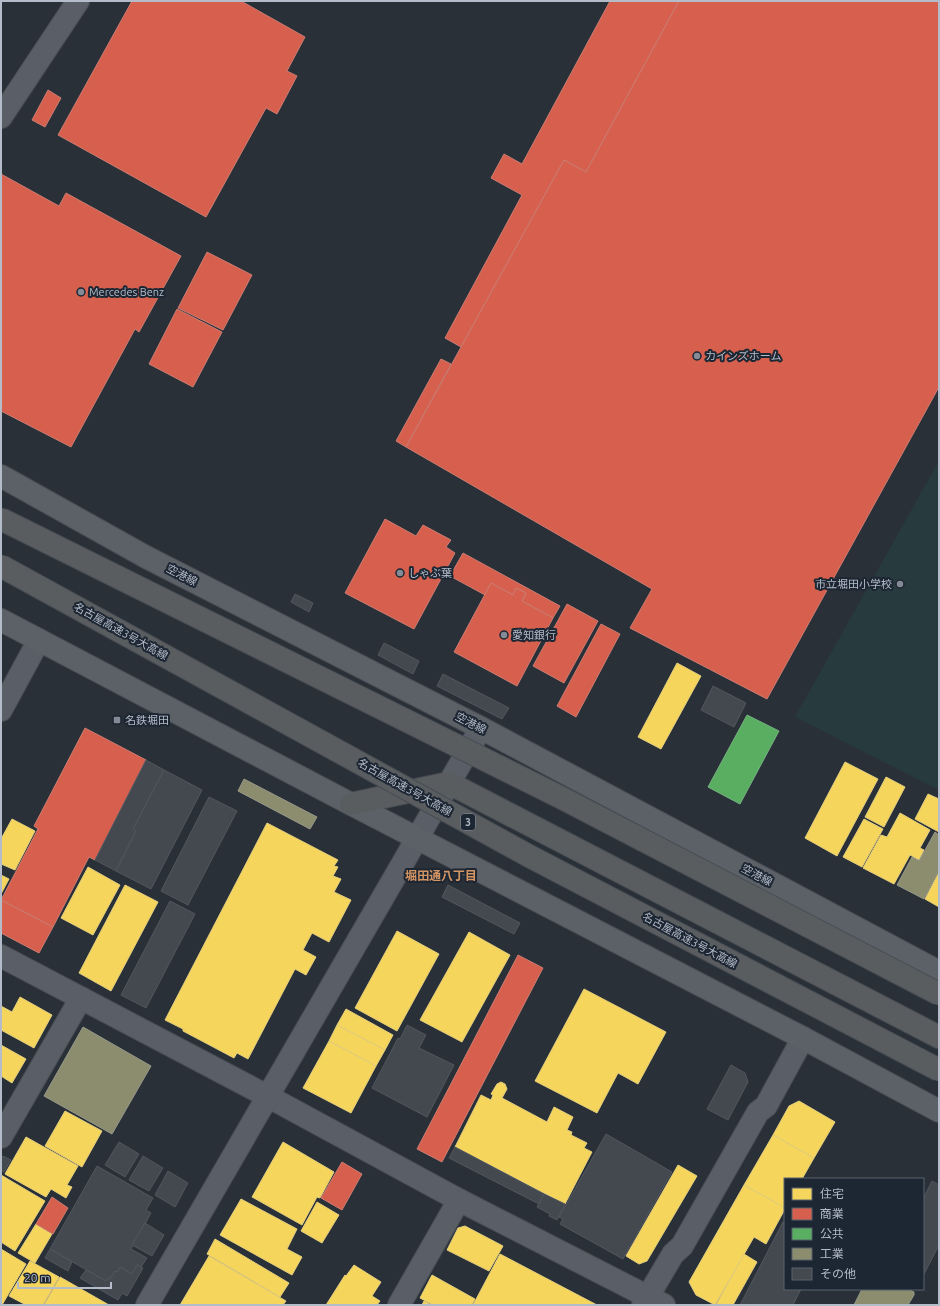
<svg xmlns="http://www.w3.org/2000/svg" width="940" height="1306" font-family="Ubuntu,'Noto Sans JP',sans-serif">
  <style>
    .green { fill: #273a3e }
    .homes { fill: #f6d55c; stroke: #e2ce7d }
    .shops { fill: #d6604d; stroke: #cc7c72 }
    .public { fill: #5aae61; stroke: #75b280 }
    .industry { fill: #8c8c6e; stroke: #989a89 }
    .building { fill: #444950; stroke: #52575f }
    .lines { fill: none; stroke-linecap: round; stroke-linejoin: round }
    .minor-casing { stroke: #484c53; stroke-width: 24 }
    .major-casing { stroke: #484c55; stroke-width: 24 }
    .highway-casing { stroke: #474c53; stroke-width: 24 }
    .minor { stroke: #5a5e66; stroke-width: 22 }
    .major { stroke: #5c6168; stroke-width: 22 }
    .highway { stroke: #5a5d60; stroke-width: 22 }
    .highway-bridge-casing { stroke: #474c53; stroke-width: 24; stroke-linecap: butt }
    .highway-bridge { stroke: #5a5d60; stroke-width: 22 }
    .poi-dot { fill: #848b96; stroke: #1d2633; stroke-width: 1.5 }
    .labels { text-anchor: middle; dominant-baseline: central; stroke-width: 4; stroke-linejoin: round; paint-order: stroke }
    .shield { fill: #1d2633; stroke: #878f9c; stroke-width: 1 }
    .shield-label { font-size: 10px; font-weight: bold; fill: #b4bcc9 }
    .poi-label { font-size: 11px; fill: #b4bcc9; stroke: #1d2633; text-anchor: start }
    .street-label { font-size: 11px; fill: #b4bcc9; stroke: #1d2633 }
    .neighbourhood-label { font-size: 12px; font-weight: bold; fill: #d59563; stroke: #1d2633 }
  </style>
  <rect width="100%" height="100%" fill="#2a3038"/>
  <path class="green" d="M939,461V790L795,717Z"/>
  <g class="homes">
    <path d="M677,663L701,676L661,749L638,737Z"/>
    <path d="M845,762L878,779L837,856L805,838Z"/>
    <path d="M886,777L905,787L884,827L865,817Z"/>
    <path d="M928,794L939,799V832L915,819Z"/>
    <path d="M900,813L930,830L920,848L924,850L919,860L910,855L894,884L863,868L881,835L887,837Z"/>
    <path d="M12,819L35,831L15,870L1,864V839Z"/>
    <path d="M864,819L883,829L862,867L843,857Z"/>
    <path d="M267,823L338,860L334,866L338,867L333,876L341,879L334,892L351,900L329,942L312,933L303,950L316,957L306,975L295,969L248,1059L237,1053L234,1058L183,1031V1029L165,1020Z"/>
    <path d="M88,867L120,885L93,935L61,918Z"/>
    <path d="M939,872V907L925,899Z"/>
    <path d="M1,875L9,879L1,894Z"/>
    <path d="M125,885L158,902L111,991L79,973Z"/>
    <path d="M397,931L439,954L397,1031L355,1008Z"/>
    <path d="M469,932L510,955L462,1042L420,1020Z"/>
    <path d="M584,989L666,1032L638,1084L618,1073L597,1113L535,1081Z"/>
    <path d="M20,997L52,1015L34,1048L1,1030V1006L12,1012Z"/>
    <path d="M346,1009L393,1035L385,1050L337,1025Z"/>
    <path d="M337,1025L385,1050L376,1066L329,1041Z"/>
    <path d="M329,1041L376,1066L351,1113L303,1088Z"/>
    <path d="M1,1045L26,1059L12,1083L1,1076Z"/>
    <path d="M501,1082L505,1084L507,1089L502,1098L547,1122L554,1107L573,1117L567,1130L572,1132L571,1135L587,1143L584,1148L592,1152L565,1204L455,1147L481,1095L491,1100L493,1095L491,1094L497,1084Z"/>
    <path d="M799,1101L835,1122L814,1158L773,1135L789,1106Z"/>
    <path d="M65,1111L102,1131L82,1167L45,1146Z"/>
    <path d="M773,1135L814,1158L802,1179H785V1208L744,1185Z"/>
    <path d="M26,1137L78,1166L67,1185L72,1187L66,1198L51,1189L46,1197L5,1174Z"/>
    <path d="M283,1142L334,1172L320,1198L317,1197L302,1225L252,1197Z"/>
    <path d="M678,1165L697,1176L647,1261L639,1264L626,1256Z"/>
    <path d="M1,1175L45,1201L15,1251L1,1242Z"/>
    <path d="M744,1185L785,1208V1209L766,1244L754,1237L715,1305L696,1295L689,1282Z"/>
    <path d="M241,1199L297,1229L287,1249L302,1257L292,1275L220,1235Z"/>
    <path d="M317,1202L339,1215L322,1243L301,1231Z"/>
    <path d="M36,1224L52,1234L35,1263L18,1253Z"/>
    <path d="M465,1226L503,1246L489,1271L447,1250L458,1228Z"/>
    <path d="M215,1239L289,1283L280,1297L207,1254Z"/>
    <path d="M1,1249L26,1264L2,1305H1Z"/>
    <path d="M500,1254L597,1305H494L492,1304L491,1305H473Z"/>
    <path d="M744,1254L757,1262L733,1305H716Z"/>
    <path d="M209,1256L286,1301L283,1305H180Z"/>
    <path d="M30,1261L59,1277L43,1305H26L9,1296Z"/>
    <path d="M354,1265L381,1282L372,1296L380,1301L377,1305H326L345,1275L346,1276Z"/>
    <path d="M432,1275L475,1299L472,1305H433L420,1298Z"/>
    <path d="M60,1277L109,1305H44Z"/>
    <path d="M424,1301L431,1305H422Z"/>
  </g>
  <g class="shops">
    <path d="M132,1H241L305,37L287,71L297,76L277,114L266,108L206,217L58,135Z"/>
    <path d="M610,1H679L586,172L564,160L461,347L445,338L522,195L491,178L504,154L522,164Z"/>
    <path d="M679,1H939V387L767,699L630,628L652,589L406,447L564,160L586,172Z"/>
    <path d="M48,90L61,98L45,127L32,120Z"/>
    <path d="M1,174L59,206L66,193L181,256L139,332L135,329L71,447L1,411Z"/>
    <path d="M207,252L252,275L223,330L178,308Z"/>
    <path d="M177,309L222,332L193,387L149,364Z"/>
    <path d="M441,359L451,364L406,447L396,441Z"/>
    <path d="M385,519L416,536L423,525L451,540L446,547L455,553L414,629L345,593Z"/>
    <path d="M463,553L560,606L553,618L522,601L526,593L516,588L513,595L491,583L485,595L450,576Z"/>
    <path d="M491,583L513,595L516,588L526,593L522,601L553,618L517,686L454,652Z"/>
    <path d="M567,604L598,621L564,683L533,666Z"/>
    <path d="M601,624L620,634L576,717L557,706Z"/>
    <path d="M85,728L146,760L95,860L89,857L53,927L1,900L38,829L34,826Z"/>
    <path d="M1,900L53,927L39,953L1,933Z"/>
    <path d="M518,955L543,968L442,1162L417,1149Z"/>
    <path d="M342,1162L362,1174L342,1210L321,1198Z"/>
    <path d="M52,1197L68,1208L53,1234L36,1224Z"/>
  </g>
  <path class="public" d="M747,715L779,731L740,804L708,787Z"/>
  <g class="industry">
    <path d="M244,779L317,817L310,829L238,791Z"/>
    <path d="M935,832L939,835V870L924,899L897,885L912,857L919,861Z"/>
    <path d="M83,1027L151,1066L112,1134L44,1096Z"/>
    <path d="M862,1289H907L914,1292V1295L908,1305H854Z"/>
  </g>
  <g class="building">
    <path d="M295,594L313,603L309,612L291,602Z"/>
    <path d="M384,643L419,661L413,674L378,655Z"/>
    <path d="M443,674L509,708L502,719L437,686Z"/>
    <path d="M713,686L746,703L734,727L701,710Z"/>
    <path d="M146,760L164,770L133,829L136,831L116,871L95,860Z"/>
    <path d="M164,770L202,790L151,889L116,871L136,831L133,829Z"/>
    <path d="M209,797L237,811L188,905L161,891Z"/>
    <path d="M448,885L520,923L514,934L442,897Z"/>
    <path d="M170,901L195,914L146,1008L121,995Z"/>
    <path d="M407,1025L426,1035L419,1048L454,1065L427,1117L372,1088L398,1038L400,1039Z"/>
    <path d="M731,1065L745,1073L748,1082L728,1120L707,1109Z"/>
    <path d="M606,1134L672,1172L623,1259L560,1224L563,1219L559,1217Z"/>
    <path d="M119,1142L139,1154L125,1177L105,1165Z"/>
    <path d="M455,1147L544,1194L539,1204L449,1158Z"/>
    <path d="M3,1156L11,1160L4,1172L1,1170V1160Z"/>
    <path d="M143,1156L163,1168L149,1191L129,1180Z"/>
    <path d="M97,1166L153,1198L146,1210L151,1213L131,1249L147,1258L141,1267L137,1265L132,1274L120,1267L117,1272L115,1271L110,1279L108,1278L106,1281L50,1249Z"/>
    <path d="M168,1171L188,1183L175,1207L155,1195Z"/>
    <path d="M932,1181L939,1185V1245L923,1276V1199Z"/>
    <path d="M544,1194L565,1204L557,1220L549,1216L550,1214L537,1207Z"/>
    <path d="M783,1222L785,1223V1289H801L793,1305H740Z"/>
    <path d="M145,1223L164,1235L152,1256L132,1245Z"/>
    <path d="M50,1249L72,1262L68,1271L45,1258Z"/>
    <path d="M137,1265L143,1268L127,1296L122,1293L118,1300L80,1278L86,1270L106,1281L108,1278L110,1279L115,1271L117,1272L120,1267L132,1274Z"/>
  </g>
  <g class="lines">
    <defs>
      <g id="minor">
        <path d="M1,117L78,1"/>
        <path d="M1,710L39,640"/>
        <path d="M1,956L269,1097L459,1200L664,1305"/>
        <path d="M1,1137L81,998"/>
        <path d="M147,1305L481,728"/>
        <path d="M399,1305L459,1200"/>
        <path d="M643,1305L673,1254L682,1246L758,1112L766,1106L803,1038"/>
      </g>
      <g id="major">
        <path d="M1,476L146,557L481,728L939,972"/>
        <path d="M1,620L351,804L803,1038L939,1111"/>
      </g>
      <path id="highway" d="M351,804L449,783L939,1037"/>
    </defs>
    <use href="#minor" class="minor-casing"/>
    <use href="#major" class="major-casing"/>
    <use href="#highway" class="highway-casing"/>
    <use href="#minor" class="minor"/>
    <use href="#major" class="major"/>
    <use href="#highway" class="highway"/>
    <defs>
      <g id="highway-bridge">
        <path d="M1,519L562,798L939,994"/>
        <path d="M1,566L531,857L939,1070"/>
      </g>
    </defs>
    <use href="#highway-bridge" class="highway-bridge-casing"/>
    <use href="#highway-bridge" class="highway-bridge"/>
  </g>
  <g class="poi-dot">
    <circle cx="81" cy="292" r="4"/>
    <circle cx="697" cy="356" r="4"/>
    <circle cx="400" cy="573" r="4"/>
    <circle cx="900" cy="584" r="4"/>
    <circle cx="504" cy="635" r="4"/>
    <rect x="113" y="716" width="8" height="8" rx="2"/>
  </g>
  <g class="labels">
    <rect class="shield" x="461" y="814" width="14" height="16" rx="3"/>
    <g class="shield-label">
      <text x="468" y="822">3</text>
    </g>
    <g class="poi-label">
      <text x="89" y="292">Mercedes Benz</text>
      <text x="705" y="356">カインズホーム</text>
      <text x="408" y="573">しゃぶ葉</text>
      <text x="892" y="584" text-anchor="end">市立堀田小学校</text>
      <text x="512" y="635">愛知銀行</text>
      <text x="125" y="720">名鉄堀田</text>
    </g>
    <g class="street-label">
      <text transform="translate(182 575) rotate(27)">空港線</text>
      <text transform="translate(121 631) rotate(29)">名古屋高速3号大高線</text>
      <text transform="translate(471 723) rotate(27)">空港線</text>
      <text transform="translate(405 787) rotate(29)">名古屋高速3号大高線</text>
      <text transform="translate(757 875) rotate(28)">空港線</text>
      <text transform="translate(690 940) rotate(28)">名古屋高速3号大高線</text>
    </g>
    <g class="neighbourhood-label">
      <text x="441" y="875">堀田通八丁目</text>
    </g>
  </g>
  <rect width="940" height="1306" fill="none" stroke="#b4bcc9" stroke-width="4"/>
  <rect x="784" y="1178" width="140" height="112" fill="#1d2633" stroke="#59626f"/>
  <rect x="792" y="1188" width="20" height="12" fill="#f6d55c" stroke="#59626f"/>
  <text x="820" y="1198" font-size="12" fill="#b4bcc9">住宅</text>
  <rect x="792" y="1208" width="20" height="12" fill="#d6604d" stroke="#59626f"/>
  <text x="820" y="1218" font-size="12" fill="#b4bcc9">商業</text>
  <rect x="792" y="1228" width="20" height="12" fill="#5aae61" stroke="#59626f"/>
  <text x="820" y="1238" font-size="12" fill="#b4bcc9">公共</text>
  <rect x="792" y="1248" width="20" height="12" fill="#8c8c6e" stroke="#59626f"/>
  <text x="820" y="1258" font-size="12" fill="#b4bcc9">工業</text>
  <rect x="792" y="1268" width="20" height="12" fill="#444950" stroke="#59626f"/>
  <text x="820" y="1278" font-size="12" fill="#b4bcc9">その他</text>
  <path d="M18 1282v6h93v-6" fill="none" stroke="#b4bcc9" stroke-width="2"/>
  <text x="24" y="1282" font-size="12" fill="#b4bcc9" stroke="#1d2633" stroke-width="3" paint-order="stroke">20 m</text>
</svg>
